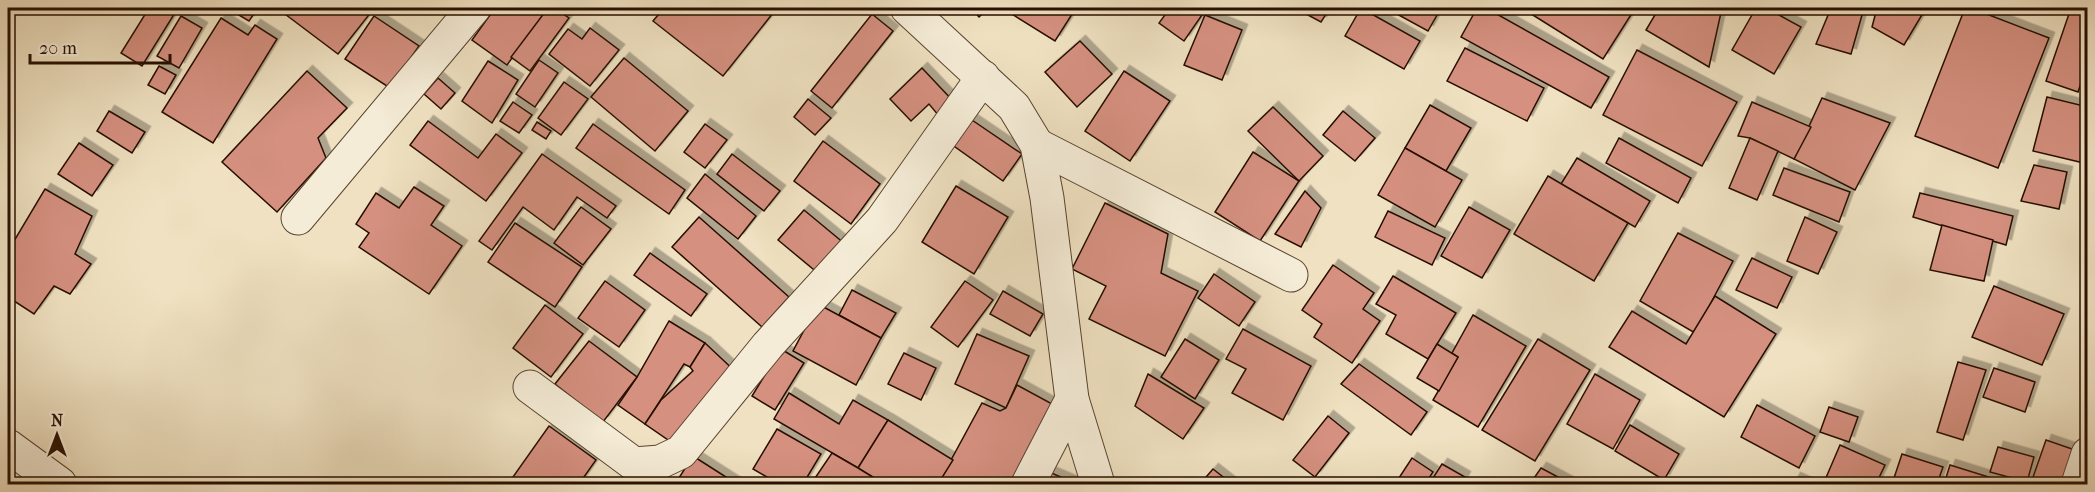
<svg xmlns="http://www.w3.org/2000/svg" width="2095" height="492" font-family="'IM FELL French Canon',serif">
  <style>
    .building { fill: #d59080; stroke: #270f00; stroke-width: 1.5; filter: url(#shadow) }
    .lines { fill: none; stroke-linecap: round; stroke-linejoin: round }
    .minor-casing { stroke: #594430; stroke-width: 35 }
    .minor { stroke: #f5ecd7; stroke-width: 33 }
  </style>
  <defs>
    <filter id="shadow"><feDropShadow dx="5.5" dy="-5.5" stdDeviation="0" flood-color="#0004"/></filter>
  </defs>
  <rect width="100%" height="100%" fill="#efe1c1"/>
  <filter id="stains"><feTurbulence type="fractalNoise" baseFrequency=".00333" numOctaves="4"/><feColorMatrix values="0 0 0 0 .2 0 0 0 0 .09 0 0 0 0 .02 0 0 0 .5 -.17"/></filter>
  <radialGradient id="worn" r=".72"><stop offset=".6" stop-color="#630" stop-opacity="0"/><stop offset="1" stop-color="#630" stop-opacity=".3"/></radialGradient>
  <g class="building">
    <path d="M149,8H178L142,66L121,53Z"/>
    <path d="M227,8H258L249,21Z"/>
    <path d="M277,8H368L372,11L338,54Z"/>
    <path d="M495,8H548L507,65L472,40Z"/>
    <path d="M548,8H554L569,18L530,71L511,57Z"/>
    <path d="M590,8H603L598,14Z"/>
    <path d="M664,8H777L723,76L653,21Z"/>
    <path d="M971,8H989L979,17Z"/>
    <path d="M1002,8H1076L1055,41Z"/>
    <path d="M1170,8H1191L1202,15L1184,41L1159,23Z"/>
    <path d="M1295,8H1330L1321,22Z"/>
    <path d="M1361,8L1420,41L1404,69L1345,36Z"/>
    <path d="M1386,8H1441L1428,31Z"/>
    <path d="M1477,8H1486L1609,77L1591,108L1461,37Z"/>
    <path d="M1531,8H1630L1634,10L1603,59L1528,12Z"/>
    <path d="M1659,8H1722L1709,67L1646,30Z"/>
    <path d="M1756,8H1766L1801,27L1774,74L1732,50Z"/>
    <path d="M1831,8H1864L1851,54L1816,44Z"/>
    <path d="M1877,8H1926L1904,45L1872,27Z"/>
    <path d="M1965,8H1971L2049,38L1998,168L1915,136Z"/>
    <path d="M2071,8H2088V62L2078,92L2046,81Z"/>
    <path d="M872,14L893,31L832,108L811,91Z"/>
    <path d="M1205,15L1242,30L1222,80L1184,65Z"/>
    <path d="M181,16L202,28L179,68L157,56Z"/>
    <path d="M374,16L419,46L390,88L345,59Z"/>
    <path d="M221,18L248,35L255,25L277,39L213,143L162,112Z"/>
    <path d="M590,28L619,50L590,86L549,54L568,29L582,39Z"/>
    <path d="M1080,41L1112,74L1077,107L1045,72Z"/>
    <path d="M1465,48L1544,88L1527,121L1447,81Z"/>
    <path d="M1637,50L1737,102L1702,166L1603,115Z"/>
    <path d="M624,58L688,111L655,151L591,97Z"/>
    <path d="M539,60L558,73L535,107L516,94Z"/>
    <path d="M488,61L518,80L492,123L462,101Z"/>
    <path d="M159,66L176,75L165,94L148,85Z"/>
    <path d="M922,68L954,102L939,116L929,104L911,121L890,99Z"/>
    <path d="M307,71L347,108L318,138L326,158L277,212L222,162Z"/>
    <path d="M1124,71L1170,101L1130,161L1085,131Z"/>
    <path d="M438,78L455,93L441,109L424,94Z"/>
    <path d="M564,82L588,99L561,135L538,118Z"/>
    <path d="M2047,97L2088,107V164L2033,151Z"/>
    <path d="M1822,98L1890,123L1855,190L1794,159Z"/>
    <path d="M808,99L831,118L815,135L794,117Z"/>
    <path d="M513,102L532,115L519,133L500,121Z"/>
    <path d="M1752,102L1811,127L1794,159L1750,138L1738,136Z"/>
    <path d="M1430,105L1471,128L1446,171L1405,148Z"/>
    <path d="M1273,107L1323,156L1299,181L1248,131Z"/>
    <path d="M109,111L145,132L132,153L97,131Z"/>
    <path d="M1343,111L1375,138L1355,161L1323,135Z"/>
    <path d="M969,118L1022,154L1003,181L951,144Z"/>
    <path d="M428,121L478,158L496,134L522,153L486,201L410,145Z"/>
    <path d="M537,122L551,131L546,139L532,130Z"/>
    <path d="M593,124L685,190L669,214L576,148Z"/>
    <path d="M705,124L727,140L705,168L684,152Z"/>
    <path d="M1619,138L1691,178L1678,203L1606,163Z"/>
    <path d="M1750,138L1778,151L1757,200L1729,188Z"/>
    <path d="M823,141L880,184L851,224L794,181Z"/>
    <path d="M79,143L113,165L92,196L58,174Z"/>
    <path d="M1405,148L1462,180L1435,227L1378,195Z"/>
    <path d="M1253,152L1299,181L1260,241L1215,212Z"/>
    <path d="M542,154L616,206L607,218L577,197L554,230L523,207L492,250L479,241Z"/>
    <path d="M732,154L780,191L764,211L717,174Z"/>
    <path d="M1577,158L1650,201L1635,227L1561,184Z"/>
    <path d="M2034,165L2067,172L2059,209L2021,201Z"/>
    <path d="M1784,168L1850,192L1839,222L1773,195Z"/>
    <path d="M705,174L756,216L738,239L687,198Z"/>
    <path d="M1548,176L1628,223L1594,281L1514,234Z"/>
    <path d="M956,186L1008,217L974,274L922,242Z"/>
    <path d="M414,187L444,206L431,225L462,246L429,294L359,247L369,233L356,224L376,193L399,208Z"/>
    <path d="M45,189L92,216L75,254L91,264L70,294L54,286L34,314L8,297V251Z"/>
    <path d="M1305,191L1321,208L1301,247L1275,234Z"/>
    <path d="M1920,193L2013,216L2006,245L1913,217Z"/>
    <path d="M1105,203L1168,234L1161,273L1198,291L1165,356L1089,319L1106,286L1072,269Z"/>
    <path d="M581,207L611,229L583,265L554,243Z"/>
    <path d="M1469,207L1510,230L1482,278L1441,256Z"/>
    <path d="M804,210L845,244L819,274L778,240Z"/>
    <path d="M1388,211L1445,238L1432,265L1375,237Z"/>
    <path d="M699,217L789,297L762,327L672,247Z"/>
    <path d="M1805,217L1837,232L1818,274L1787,261Z"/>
    <path d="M515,223L582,267L555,307L488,262Z"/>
    <path d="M1942,225L1993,240L1984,281L1930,270Z"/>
    <path d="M1678,233L1733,261L1695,333L1640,301Z"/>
    <path d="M650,253L707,294L691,316L634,275Z"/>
    <path d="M1752,258L1792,277L1777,308L1736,290Z"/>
    <path d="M1333,265L1374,293L1363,309L1380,321L1352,363L1314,337L1322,324L1302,310Z"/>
    <path d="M1214,274L1255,302L1239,326L1198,298Z"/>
    <path d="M1393,276L1456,313L1428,359L1386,334L1396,315L1376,304Z"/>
    <path d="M605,281L645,310L619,347L578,318Z"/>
    <path d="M965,281L993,300L958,347L931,327Z"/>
    <path d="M1994,286L2064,314L2042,365L1972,337Z"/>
    <path d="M852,290L896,313L881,338L839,315Z"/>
    <path d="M1003,291L1043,314L1030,336L990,314Z"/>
    <path d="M1715,296L1776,334L1724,417L1609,347L1632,311L1686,344Z"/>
    <path d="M818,304L881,338L856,385L793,351Z"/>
    <path d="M545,305L583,334L551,377L513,348Z"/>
    <path d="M1473,315L1526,346L1478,427L1433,400L1458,357L1452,353Z"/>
    <path d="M669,321L705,343L690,367L684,364L645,424L618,405L637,377Z"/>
    <path d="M1243,329L1311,366L1283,420L1232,393L1246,369L1226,359Z"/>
    <path d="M977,334L1029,356L1006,408L955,384Z"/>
    <path d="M1185,339L1219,360L1195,399L1161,377Z"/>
    <path d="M1538,339L1590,370L1535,461L1482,430Z"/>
    <path d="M589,341L637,377L603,422L555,384Z"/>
    <path d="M705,343L739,375L674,444L645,424L661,400L693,371L690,367Z"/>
    <path d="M1437,344L1458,357L1439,391L1417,378Z"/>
    <path d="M781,349L804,363L775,410L752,396Z"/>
    <path d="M904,353L936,368L921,400L888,384Z"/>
    <path d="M1958,362L1986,370L1963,440L1937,432Z"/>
    <path d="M1359,364L1427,412L1411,435L1341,384Z"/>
    <path d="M1994,368L2035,382L2025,412L1983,397Z"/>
    <path d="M1148,374L1204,408L1183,439L1135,406Z"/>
    <path d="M1595,374L1640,400L1613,449L1567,424Z"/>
    <path d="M1017,385L1054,405L1010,484H938L982,403L1000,411L1006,408Z"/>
    <path d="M789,393L839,424L853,400L888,420L858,468L774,419Z"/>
    <path d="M1757,405L1815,436L1799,468L1741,437Z"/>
    <path d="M1829,407L1858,417L1849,442L1820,432Z"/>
    <path d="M1328,416L1349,433L1315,477L1293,460Z"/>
    <path d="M888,420L953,460L938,484H884L858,468Z"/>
    <path d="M1630,425L1679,454L1664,480L1615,451Z"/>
    <path d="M549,426L596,460L579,484H508Z"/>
    <path d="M777,429L821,454L803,484H779L753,469Z"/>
    <path d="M2046,440L2075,450L2063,484H2044L2032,480Z"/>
    <path d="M1840,445L1885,465L1876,484H1836L1825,480Z"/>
    <path d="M1998,447L2034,457L2027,482L1990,472Z"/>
    <path d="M832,453L858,468L884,484H811Z"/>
    <path d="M1902,454L1943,467L1937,484H1892Z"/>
    <path d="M693,456L737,484H675Z"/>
    <path d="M1412,458L1433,472L1425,484H1395Z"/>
    <path d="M1442,464L1465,477L1461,484H1429Z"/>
    <path d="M1950,465L2011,484H1944Z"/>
    <path d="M1541,468L1571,484H1530Z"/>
    <path d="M1213,469L1232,484H1200Z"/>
    <path d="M1049,472L1077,484H1043Z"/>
    <path d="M1795,478L1808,484H1792Z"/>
  </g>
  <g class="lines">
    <defs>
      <g id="minor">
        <path d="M907,8L1014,107L1037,145L1047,198L1072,399L1098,484"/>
        <path d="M1037,145L1291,275"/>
        <path d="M298,218L474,8"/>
        <path d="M530,387L634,464L660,462L681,452L768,345L882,220L983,77"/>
        <path d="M8,446L60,484"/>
        <path d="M1028,484L1072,399"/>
        <path d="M2078,484L2088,454"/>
      </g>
    </defs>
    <use href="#minor" class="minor-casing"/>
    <use href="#minor" class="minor"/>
  </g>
  <rect width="2095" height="492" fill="none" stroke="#efe1c1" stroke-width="30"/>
  <rect x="9" y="9" width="2077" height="474" fill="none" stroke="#270f00" stroke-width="3"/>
  <rect x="15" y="15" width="2065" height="462" fill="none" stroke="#270f00" stroke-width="1.5"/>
  <g transform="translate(57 435)" stroke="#f5ecd7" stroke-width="4.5" paint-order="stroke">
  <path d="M0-4.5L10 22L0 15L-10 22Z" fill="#270f00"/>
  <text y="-9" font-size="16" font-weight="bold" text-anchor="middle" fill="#270f00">N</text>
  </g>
  <path d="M30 54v9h140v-9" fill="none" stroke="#270f00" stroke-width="3"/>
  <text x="39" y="54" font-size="18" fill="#270f00" stroke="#f5ecd7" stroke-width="4.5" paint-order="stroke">20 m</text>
  <rect width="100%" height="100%" filter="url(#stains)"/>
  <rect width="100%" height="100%" fill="url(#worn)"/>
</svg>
